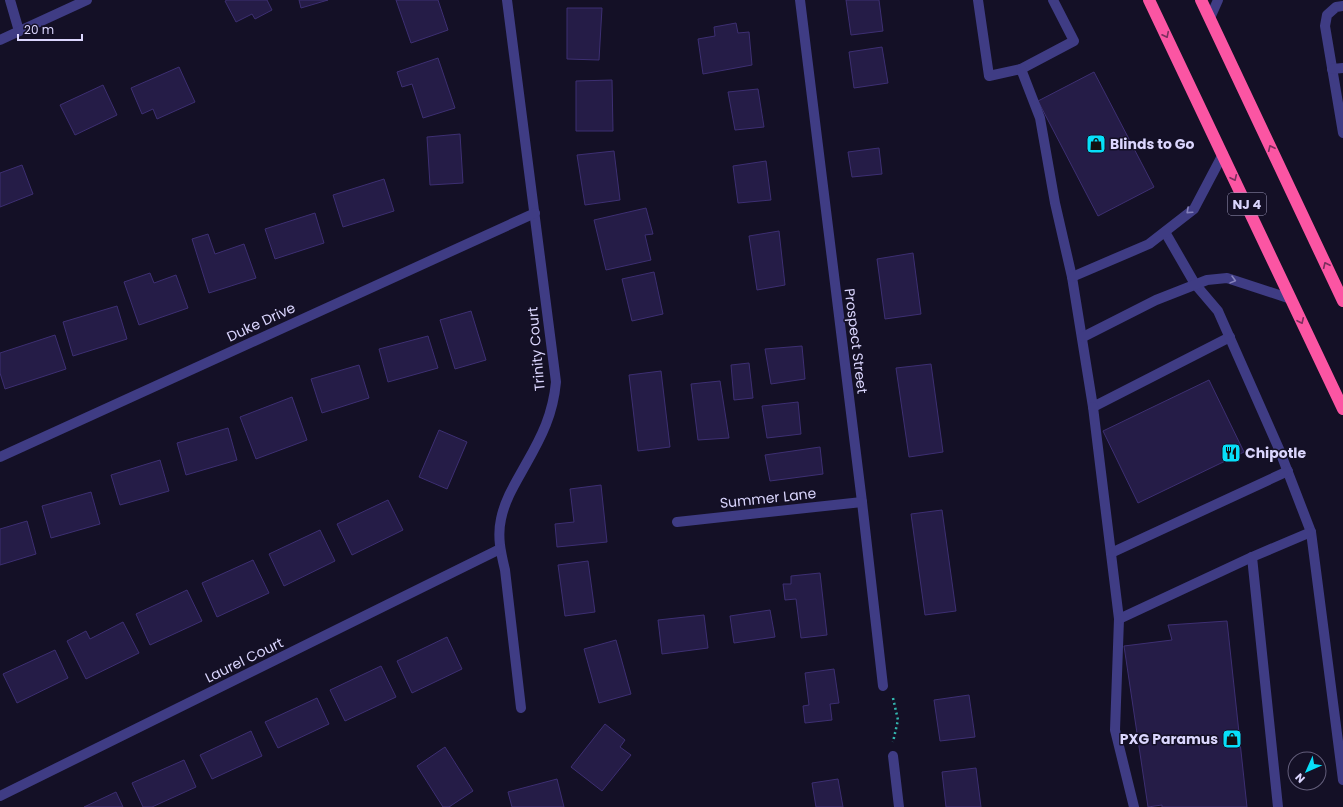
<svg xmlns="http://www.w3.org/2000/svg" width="1343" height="807" font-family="Poppins,sans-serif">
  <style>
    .building { fill: #251c47; stroke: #3d2f72 }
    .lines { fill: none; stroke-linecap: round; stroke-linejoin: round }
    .path { stroke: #33b6af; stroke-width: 2.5; stroke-dasharray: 2 3; stroke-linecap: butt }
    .minor { stroke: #3f3c84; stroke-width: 10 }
    .highway { stroke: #fb55a3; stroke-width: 12 }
    .oneway { stroke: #7c2f5e }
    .oneway2 { stroke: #8581bb }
    .labels { text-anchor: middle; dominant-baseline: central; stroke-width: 3; stroke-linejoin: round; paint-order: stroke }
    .shield { fill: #141026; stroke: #9f9bbd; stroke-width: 1 }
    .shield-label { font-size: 13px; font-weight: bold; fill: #dbd6fe }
    .poi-label { font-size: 14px; font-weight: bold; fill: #dbd6fe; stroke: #141026; text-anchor: start }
    .street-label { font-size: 14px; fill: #dbd6fe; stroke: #141026 }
  </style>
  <rect width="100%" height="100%" fill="#141026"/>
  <g class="building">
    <path d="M227,0H267L272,10L255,19L252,14L236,22L225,1Z"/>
    <path d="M299,0H328L301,8Z"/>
    <path d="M396,0H438L448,30L411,43Z"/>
    <path d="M846,0H879L883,31L851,35Z"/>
    <path d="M567,8H602L599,60L567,59Z"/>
    <path d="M736,23L738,33L749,32L752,65L703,74L698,39L715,36L714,27Z"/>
    <path d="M882,47L888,83L854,88L849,52Z"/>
    <path d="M438,58L455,108L423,118L412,84L402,87L397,72Z"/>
    <path d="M179,67L195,102L157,119L153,109L142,114L131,88Z"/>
    <path d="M1094,72L1154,187L1098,216L1038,101Z"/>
    <path d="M612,80L613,131H576V81Z"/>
    <path d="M103,85L117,115L75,135L60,105Z"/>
    <path d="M758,89L764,127L735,130L728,92Z"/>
    <path d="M460,134L463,183L430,185L427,137Z"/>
    <path d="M879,148L882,174L852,177L848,152Z"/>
    <path d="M614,151L620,200L585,205L577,155Z"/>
    <path d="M766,161L771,200L738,203L733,166Z"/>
    <path d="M22,165L33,194L0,207V173Z"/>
    <path d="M384,179L394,211L343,227L333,195Z"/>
    <path d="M646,208L653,234L645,235L651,260L606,270L594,220Z"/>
    <path d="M315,213L324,243L275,259L265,229Z"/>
    <path d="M779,231L785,285L757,290L749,236Z"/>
    <path d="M208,234L215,254L244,244L256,278L209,293L192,239Z"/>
    <path d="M913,253L921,314L885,319L877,259Z"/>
    <path d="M654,272L663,314L632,321L622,279Z"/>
    <path d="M150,273L154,283L176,275L188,308L139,325L124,282Z"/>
    <path d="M117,306L127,339L73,356L63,322Z"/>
    <path d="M471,311L486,360L455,369L440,320Z"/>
    <path d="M55,335L66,369L5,389L0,373V353Z"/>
    <path d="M428,336L438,368L388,382L379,349Z"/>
    <path d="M802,346L805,379L771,384L765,349Z"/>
    <path d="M749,363L753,398L734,400L731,365Z"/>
    <path d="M931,364L943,452L909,457L896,368Z"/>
    <path d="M359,365L369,398L322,413L311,379Z"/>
    <path d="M661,371L670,447L638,451L629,375Z"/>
    <path d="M1209,380L1244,452L1138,503L1103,431Z"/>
    <path d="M720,381L729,438L698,440L691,384Z"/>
    <path d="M292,397L307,440L256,459L240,417Z"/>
    <path d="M798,402L801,434L767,438L762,406Z"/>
    <path d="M228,428L237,460L186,475L177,443Z"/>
    <path d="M439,430L467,442L447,489L419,477Z"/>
    <path d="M820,447L823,474L770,481L765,455Z"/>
    <path d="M160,460L169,491L120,505L111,475Z"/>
    <path d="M601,485L607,542L557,547L555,524L574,522L570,489Z"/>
    <path d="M91,492L100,524L51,538L42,506Z"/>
    <path d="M388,500L403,530L352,555L337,524Z"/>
    <path d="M942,510L956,611L925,615L911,514Z"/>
    <path d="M27,521L36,554L0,565V529Z"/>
    <path d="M320,530L335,561L284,586L269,554Z"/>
    <path d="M253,560L269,593L217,617L202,583Z"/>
    <path d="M588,561L595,612L565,616L558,565Z"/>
    <path d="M820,573L827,635L801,638L796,599L785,600L783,584H791V576Z"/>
    <path d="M187,590L202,621L150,645L136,614Z"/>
    <path d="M770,610L775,637L734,643L730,616Z"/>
    <path d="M704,615L708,648L662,654L658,620Z"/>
    <path d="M1227,621L1247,807H1162V805L1148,807L1124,646L1172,640L1168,625Z"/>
    <path d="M123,622L139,653L86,679L67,641L86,631L90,639Z"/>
    <path d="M447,637L462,669L412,693L397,661Z"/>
    <path d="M616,640L631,694L599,703L584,649Z"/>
    <path d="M55,650L68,678L17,703L3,674Z"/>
    <path d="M381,666L396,697L345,721L330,690Z"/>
    <path d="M834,669L839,703L830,704L832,720L805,723L803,706L809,705L805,673Z"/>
    <path d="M969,695L975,737L940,741L934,700Z"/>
    <path d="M317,698L329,724L278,748L265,722Z"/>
    <path d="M605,724L625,740L620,747L631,755L602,791L571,767Z"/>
    <path d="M251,731L262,756L212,779L200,755Z"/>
    <path d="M445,747L473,791L449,807H443L417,766Z"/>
    <path d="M184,760L196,787L152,807H143L132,783Z"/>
    <path d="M976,768L981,807H946L942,772Z"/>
    <path d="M557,779L564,807H512L508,792Z"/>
    <path d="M838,779L843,807H816L812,783Z"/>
    <path d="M116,792L123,807H84Z"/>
  </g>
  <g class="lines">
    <path class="path" d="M893,698L898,720L893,742"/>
    <g class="minor">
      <path d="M10,0L19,31"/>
      <path d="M507,0L556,382C553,414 542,436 526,464C516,482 505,499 501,519C497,537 501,553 505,570L521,708"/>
      <path d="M800,0L862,502L883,686"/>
      <path d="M978,0L989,76L1021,69L1074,41L1053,0"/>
      <path d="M1343,6L1336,7L1327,15L1325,26L1343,133"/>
      <path d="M1210,18L1218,0"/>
      <path d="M0,40L87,0"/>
      <path d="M1021,69L1040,118L1055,203L1072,277L1093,407L1230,337"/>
      <path d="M1332,69L1343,68"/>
      <path d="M1165,232L1195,284L1218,311L1279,449L1311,532L1343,780"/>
      <path d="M1072,277L1149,244L1194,209L1223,154"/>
      <path d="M1083,337L1156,300L1207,280L1227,278L1291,299"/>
      <path d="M1093,407L1119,619L1115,730L1134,807"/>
      <path d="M0,457L535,213"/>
      <path d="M677,522L862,502"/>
      <path d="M1111,553L1288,471"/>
      <path d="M1252,557L1278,807"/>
      <path d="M1119,619L1252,557L1311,532"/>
      <path d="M893,756L899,807"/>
      <path d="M0,796L500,549"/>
    </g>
    <g class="highway">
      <path d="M1149,0L1343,409"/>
      <path d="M1201,0L1343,301"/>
    </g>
  </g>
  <defs><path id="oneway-chevron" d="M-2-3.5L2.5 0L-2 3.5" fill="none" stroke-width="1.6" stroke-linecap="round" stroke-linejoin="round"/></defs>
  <g class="oneway">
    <use href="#oneway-chevron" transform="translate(1166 35) rotate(64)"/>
    <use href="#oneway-chevron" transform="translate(1271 148) rotate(-115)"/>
    <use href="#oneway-chevron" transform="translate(1234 178) rotate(65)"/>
    <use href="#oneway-chevron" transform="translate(1326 265) rotate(-115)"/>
    <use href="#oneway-chevron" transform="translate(1301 321) rotate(65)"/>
  </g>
  <g class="oneway2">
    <use href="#oneway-chevron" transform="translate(1189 211) rotate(138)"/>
    <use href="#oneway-chevron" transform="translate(1233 280) rotate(15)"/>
  </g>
  <defs>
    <symbol id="shop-square" viewBox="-11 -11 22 22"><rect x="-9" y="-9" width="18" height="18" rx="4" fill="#07dff9" stroke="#141026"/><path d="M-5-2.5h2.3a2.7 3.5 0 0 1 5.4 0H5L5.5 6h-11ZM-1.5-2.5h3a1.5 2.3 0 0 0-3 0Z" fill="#111"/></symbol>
    <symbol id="restaurant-square" viewBox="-11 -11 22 22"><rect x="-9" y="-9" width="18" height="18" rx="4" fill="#07dff9" stroke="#141026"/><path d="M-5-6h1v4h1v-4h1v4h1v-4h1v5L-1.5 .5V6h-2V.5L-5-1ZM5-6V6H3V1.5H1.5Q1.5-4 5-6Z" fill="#111"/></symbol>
  </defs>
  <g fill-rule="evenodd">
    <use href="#shop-square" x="1085" y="133" width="22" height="22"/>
    <use href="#restaurant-square" x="1220" y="442" width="22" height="22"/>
    <use href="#shop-square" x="1221" y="728" width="22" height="22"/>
  </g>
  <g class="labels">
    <rect class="shield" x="1228" y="193" width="38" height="22" rx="3"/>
    <g class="shield-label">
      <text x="1247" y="204">NJ 4</text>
    </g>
    <g class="poi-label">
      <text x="1110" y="144">Blinds to Go</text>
      <text x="1245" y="453">Chipotle</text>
      <text x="1218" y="739" text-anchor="end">PXG Paramus</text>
    </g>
    <g class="street-label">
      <text transform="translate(261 322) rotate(-25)">Duke Drive</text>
      <text transform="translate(856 341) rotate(83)">Prospect Street</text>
      <text transform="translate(536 349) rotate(-95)">Trinity Court</text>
      <text transform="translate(768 498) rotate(-6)">Summer Lane</text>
      <text transform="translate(244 660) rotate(-26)">Laurel Court</text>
    </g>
  </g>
  <g transform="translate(1307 771) rotate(225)"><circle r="19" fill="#141026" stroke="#645f7c"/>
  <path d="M0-3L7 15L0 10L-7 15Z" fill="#07dff9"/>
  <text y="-6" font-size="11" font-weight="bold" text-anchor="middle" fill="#dbd6fe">N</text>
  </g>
  <path d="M18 34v6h64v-6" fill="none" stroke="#dbd6fe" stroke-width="2"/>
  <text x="24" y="34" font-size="12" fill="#dbd6fe" stroke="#141026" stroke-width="3" paint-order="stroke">20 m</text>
</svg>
